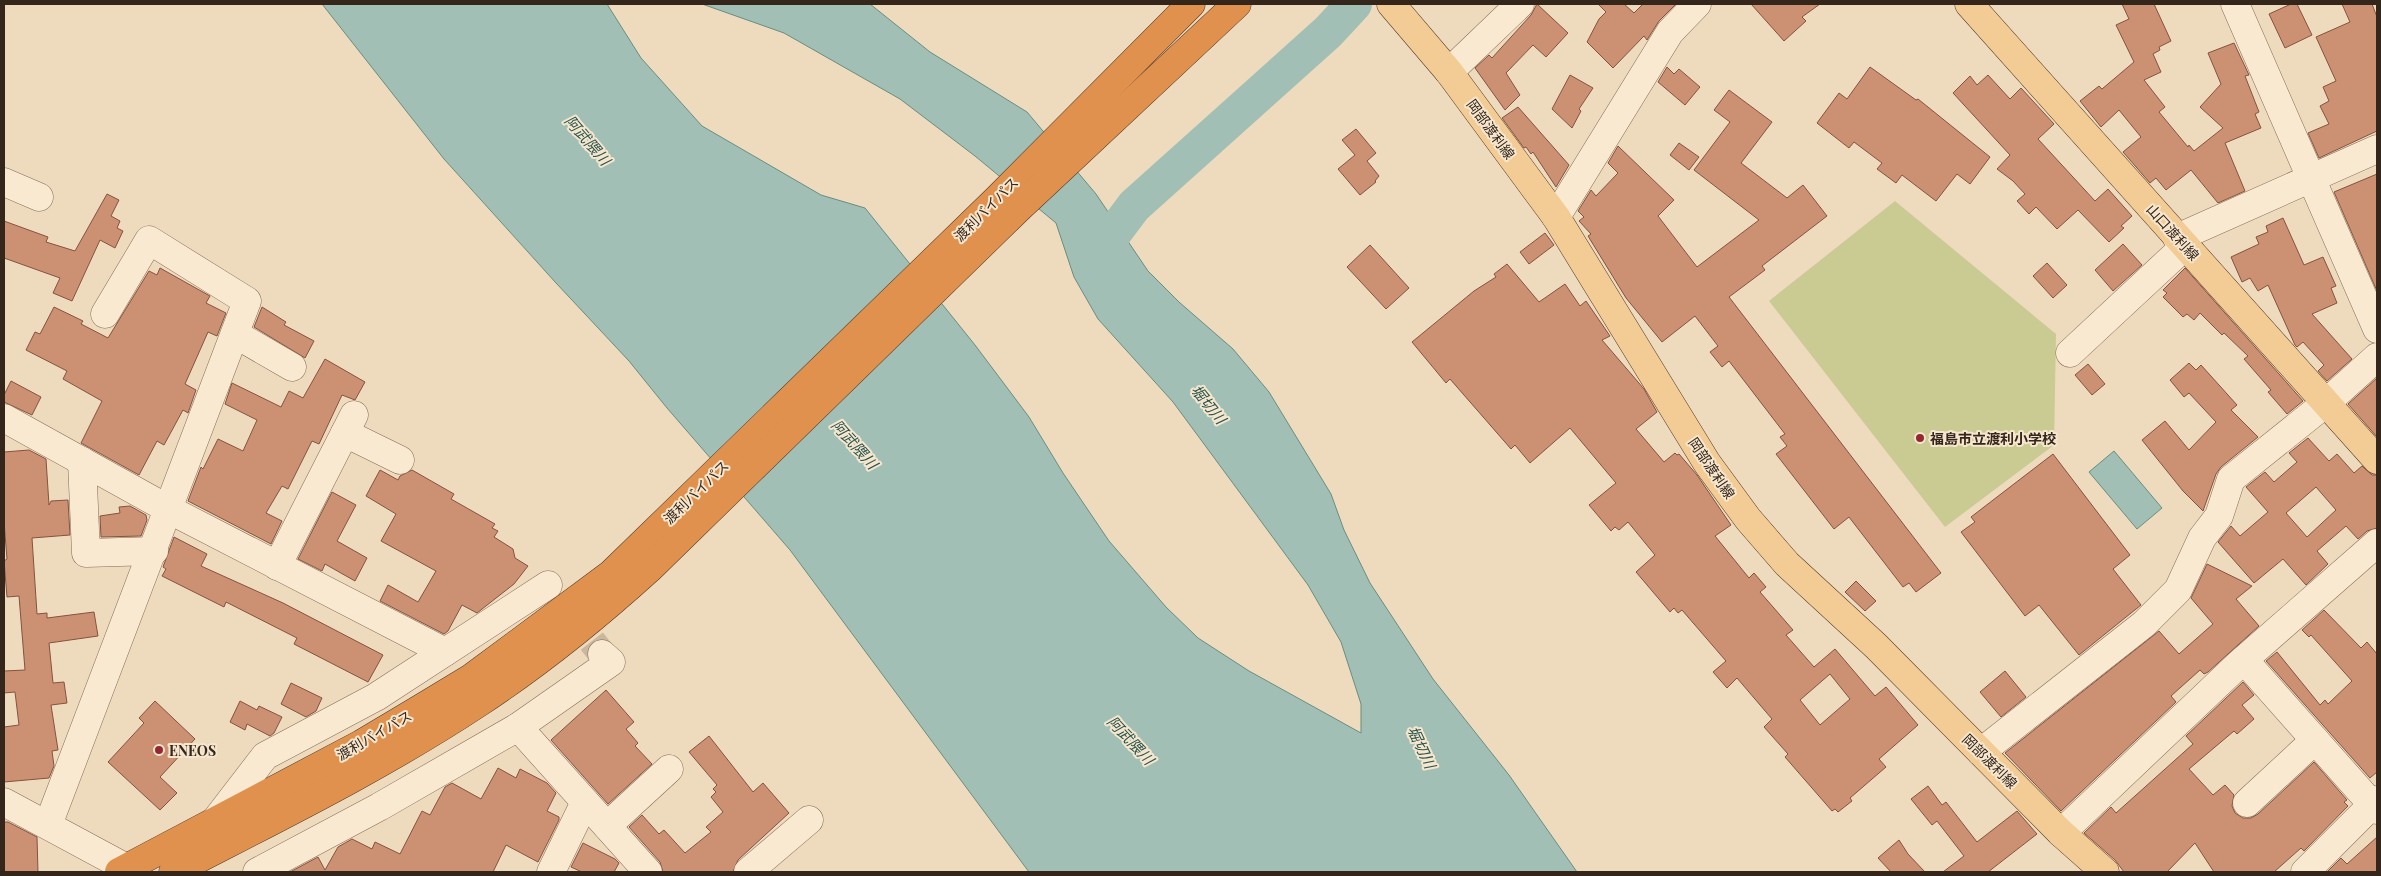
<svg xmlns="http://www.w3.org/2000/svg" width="2381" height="876" font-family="'Playfair Display','Noto Sans JP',serif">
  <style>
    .green { fill: #cacb92 }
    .water { fill: #a1bfb4; stroke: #698d81 }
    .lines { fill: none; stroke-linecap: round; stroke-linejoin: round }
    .river { stroke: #a1bfb4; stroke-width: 36 }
    .building { fill: #cc9073; stroke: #85533d; fill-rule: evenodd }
    .minor-tunnel { stroke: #c9b79e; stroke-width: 28; stroke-dasharray: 28 14; stroke-linecap: butt }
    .minor-casing { stroke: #866c57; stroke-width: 29 }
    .major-casing { stroke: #533a2b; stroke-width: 29 }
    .highway-casing { stroke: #533a2b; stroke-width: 29 }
    .minor { stroke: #f9e9d1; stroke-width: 28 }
    .major { stroke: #f2cc94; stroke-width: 28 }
    .highway { stroke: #df914d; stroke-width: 28 }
    .poi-dot { fill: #952731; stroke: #f5e6cd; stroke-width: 2 }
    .labels { text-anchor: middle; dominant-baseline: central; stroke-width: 4; stroke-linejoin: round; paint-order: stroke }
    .street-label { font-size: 14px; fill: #35261c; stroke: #f5e6cd }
    .poi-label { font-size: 14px; font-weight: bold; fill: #35261c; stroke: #f5e6cd; text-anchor: start }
    .water-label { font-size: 15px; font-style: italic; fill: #2b554e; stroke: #f5e6cd }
  </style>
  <rect width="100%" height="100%" fill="#eedbbe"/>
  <path class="green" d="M1895,201L2056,334L2054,445L1945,527L1769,301Z"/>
  <g class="water">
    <path d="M322,4H607L641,58L702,126L821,195L865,208L975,345L1029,417L1063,473L1109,541L1166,607L1198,638L1249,671L1361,733V704L1341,642L1308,585L1173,402L1098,319L1074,277L1056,223L975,156L900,99L784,33L702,4H870L930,52L1027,112L1096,194L1148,271L1179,302L1233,349L1269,392L1331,494L1344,530L1370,583L1433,679L1509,775L1577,872H1029L790,550L667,408L629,361L556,283L444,159Z"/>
    <path d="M2114,451L2162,508L2137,529L2089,472Z"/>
  </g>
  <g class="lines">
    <path class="river" d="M1113,269L1104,246L1134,206L1328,32L1354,4"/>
  </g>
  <g class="building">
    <path d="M1537,4L1568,33L1546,57L1533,45L1506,73L1520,95L1505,110L1475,68L1489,55L1492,58L1531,15Z"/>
    <path d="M1598,4H1624L1634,13L1643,4H1676L1659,21L1647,40L1644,36L1613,68L1587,42L1599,19L1606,12Z"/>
    <path d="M1751,4H1820L1802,17L1806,21L1784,41Z"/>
    <path d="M2122,4H2154L2171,41L2159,47L2160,50L2153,54L2161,72L2144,80L2165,107L2159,112L2188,147L2189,145L2194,151L2223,128L2200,107L2221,84L2208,53L2234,43L2249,75L2245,76L2259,112L2255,114L2261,128L2225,143L2245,191L2218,203L2191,170L2166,190L2156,178L2150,183L2123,152L2141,137L2119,110L2101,127L2080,101L2099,86L2102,89L2134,62L2116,25L2129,19Z"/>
    <path d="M2291,4H2297L2312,35L2285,48L2269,14Z"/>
    <path d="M2342,4H2372L2377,17V131L2319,158L2308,133L2329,124L2320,106L2329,101L2323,87L2336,81L2316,37L2350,22Z"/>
    <path d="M1667,67L1674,74L1679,69L1700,87L1685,105L1658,82Z"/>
    <path d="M1870,67L1916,100L1918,99L1990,157L1970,184L1957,174L1936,201L1902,175L1896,183L1877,169L1882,163L1854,142L1849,148L1817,123L1839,93L1847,99Z"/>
    <path d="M1570,75L1593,88L1579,109L1581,111L1572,128L1552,109Z"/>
    <path d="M1988,75L2010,99L2021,88L2054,124L2038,139L2095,201L2108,189L2132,216L2121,226L2124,228L2109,242L2078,210L2057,229L2036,207L2029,214L2017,201L2025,194L2013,181L1997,169L2010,155L1953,93L1970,76L1977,85Z"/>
    <path d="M1729,90L1772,122L1741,163L1787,198L1803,185L1827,216L1762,266L1765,270L1729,297L1941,573L1916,592L1909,583L1903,587L1849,517L1834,529L1776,454L1787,446L1780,437L1785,434L1729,361L1722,367L1710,352L1718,346L1695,316L1662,342L1626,298L1588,236L1591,234L1579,221L1584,217L1578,211L1591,190L1596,196L1618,173L1608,163L1618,146L1674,200L1658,216L1697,267L1759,220L1694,170L1730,122L1714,110Z"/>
    <path d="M1518,107L1569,165L1556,187L1533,152L1531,154L1526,147L1524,148L1502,118Z"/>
    <path d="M1356,129L1376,153L1367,161L1379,176L1375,181L1376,182L1360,195L1338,169L1355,155L1342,140Z"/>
    <path d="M1679,143L1699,157L1689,170L1670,155Z"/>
    <path d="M2377,174V291L2334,192Z"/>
    <path d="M107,194L119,200L111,216L120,221L117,228L123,231L115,248L100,240L72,301L53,293L60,278L4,258V221L48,237L46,242L75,251Z"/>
    <path d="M2283,218L2304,265L2323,257L2336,286L2331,288L2337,303L2312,314L2352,359L2327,381L2318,371L2324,365L2303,342L2297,347L2295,345L2268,285L2258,291L2250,278L2242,282L2231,257L2259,244L2256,237L2268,232L2266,226Z"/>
    <path d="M1545,233L1554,245L1529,264L1520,252Z"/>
    <path d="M2123,244L2142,265L2113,291L2095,270Z"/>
    <path d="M1370,245L1409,288L1386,309L1347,267Z"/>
    <path d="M2047,263L2067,285L2053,298L2033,276Z"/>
    <path d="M1507,264L1539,302L1565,284L1580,306L1586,301L1610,336L1602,340L1644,389L1657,412L1636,429L1664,462L1675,453L1677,455L1679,454L1697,475L1731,525L1715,536L1749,578L1754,573L1766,587L1760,592L1793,630L1786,635L1814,667L1835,649L1875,696L1886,687L1918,725L1879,759L1886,767L1850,798L1852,801L1838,812L1835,809L1832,811L1785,757L1788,754L1764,727L1772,719L1737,678L1727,688L1713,672L1726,661L1682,610L1678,613L1674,608L1670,612L1636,572L1655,555L1628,522L1619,530L1615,527L1611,531L1589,505L1616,483L1570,428L1530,463L1515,445L1511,449L1450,379L1446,383L1412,342L1474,291L1496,277L1494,274ZM1830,674L1850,699L1820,725L1800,700Z"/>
    <path d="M160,268L210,296L206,303L226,313L217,336L208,332L185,384L196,390L188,413L183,410L164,445L157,441L139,475L81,443L102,401L63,379L67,371L26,350L35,332L40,334L54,307L83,321L81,324L108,338L149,271L157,275Z"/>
    <path d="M2185,268L2303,401L2287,414L2268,392L2271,390L2244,359L2248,356L2224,333L2222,335L2200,313L2194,320L2187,314L2183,317L2163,297L2167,293L2163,290Z"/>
    <path d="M262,307L286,322L284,325L314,341L305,358L254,327Z"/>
    <path d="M325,359L365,382L355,400L342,395L319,444L312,441L288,489L282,486L266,513L282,521L271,544L188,501L201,467L203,469L218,439L243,451L257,420L225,404L232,383L281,407L289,391L303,398Z"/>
    <path d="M2189,363L2196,370L2201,365L2237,405L2231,410L2258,437L2221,467L2216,474L2203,511L2183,491L2142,440L2165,421L2189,450L2216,422L2189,393L2184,397L2170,380Z"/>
    <path d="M2088,364L2105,384L2092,395L2075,375Z"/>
    <path d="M2377,378V437L2348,404Z"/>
    <path d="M11,381L41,397L32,415L4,402V395Z"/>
    <path d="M2308,438L2329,461L2337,454L2354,473L2362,466L2372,475H2377V528L2367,531L2358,539L2346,526L2317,551L2328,564L2306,585L2283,559L2254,583L2218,542L2231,526L2240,536L2268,512L2246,487L2265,472L2274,482L2297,462L2289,453ZM2316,487L2336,510L2307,537L2286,513Z"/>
    <path d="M29,450L46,459L49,505L51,501L68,500L70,535L32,538L37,614L47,613V618L94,612L98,636L49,643L53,683L64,682L67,703L51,705L58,750L52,751L54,766L49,778L4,782V727L19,725L15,692L4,693V671L25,670L19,596L7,597L4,561L7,559L4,522V452Z"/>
    <path d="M2053,454L2130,555L2113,569L2141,605L2079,655L2039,605L2025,616L1961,532L1975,522L1971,517Z"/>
    <path d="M380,470L398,480L400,476L412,470L454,494L451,499L495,524L492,528L498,531L494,537L513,549L515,558L528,566L514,584L477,613L462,605L448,631L444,634L380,601L388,585L418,602L436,571L381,541L396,514L366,496Z"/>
    <path d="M332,492L356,505L337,541L367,558L355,581L325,564L322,571L298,559Z"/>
    <path d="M130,506L146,515L147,520L141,536L101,537L100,516L120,513L119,507Z"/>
    <path d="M174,537L207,554L201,566L283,603L383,655L368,682L294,644L297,638L226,602L224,607L162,576L166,569L163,567Z"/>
    <path d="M2207,564L2252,586L2236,599L2259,626L2208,672L2204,674L2200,670L2171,696L2176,702L2061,811L2005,753L2159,631L2179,654L2213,624L2191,598Z"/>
    <path d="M1856,581L1876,601L1865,611L1845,592Z"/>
    <path d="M2324,610L2361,648L2367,642L2377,654V772L2370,778L2266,661L2277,652L2320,705L2325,700L2328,704L2352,681L2311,635L2309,637L2302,630Z"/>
    <path d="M2005,671L2026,697L2001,717L1980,692Z"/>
    <path d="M2243,682L2254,695L2242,705L2254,719L2237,734L2234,731L2189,769L2213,795L2225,785L2234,795L2232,806L2235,813L2243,818H2251L2258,814L2314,762L2347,800L2344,802L2348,806L2304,851L2301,848L2274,872H2214L2195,843L2167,872H2124L2115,860L2084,833L2111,807L2116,813L2193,744L2186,736Z"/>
    <path d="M291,683L322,698L316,711L306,717L281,704Z"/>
    <path d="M606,690L634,722L626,729L638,743L635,746L652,764L608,804L551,740Z"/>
    <path d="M155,701L195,739L160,777L177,793L160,810L108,762L144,723L139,718Z"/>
    <path d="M240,701L257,710L259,706L282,717L274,733L270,736L247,724L245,730L230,722Z"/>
    <path d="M709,736L753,792L763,783L789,813L738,860L733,872H663L660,862L629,827L642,815L659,834L664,830L685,853L711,832L706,827L723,812L711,797L716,792L713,789L717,785L689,752Z"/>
    <path d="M498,768L516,778L520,769L547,783L556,793L547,811L559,817V820L538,862L506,845L493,872H290L318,857L325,870L338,847L352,839L372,849L375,842L400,854L422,811L430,815L445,787L452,783L481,799Z"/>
    <path d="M1928,786L1942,805L1946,802L1977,842L2017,811L2037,834L1988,872H1943L1964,856L1937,821L1932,825L1911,799Z"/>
    <path d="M4,822H8L37,837L38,872H4Z"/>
    <path d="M2377,837V872H2327L2341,858L2347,864Z"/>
    <path d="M1899,840L1908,854L1925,872H1891L1878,858Z"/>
    <path d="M583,843L615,859L619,863L614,872H582L571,867Z"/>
  </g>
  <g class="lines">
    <path class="minor-tunnel" d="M566,608L602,654"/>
    <defs>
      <g id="minor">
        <path d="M2235,4L2377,329"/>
        <path d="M1449,72L1520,4"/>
        <path d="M4,182L39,197"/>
        <path d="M1556,217L1670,32L1697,4"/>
        <path d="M2177,238L2377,149"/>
        <path d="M235,334L292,367"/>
        <path d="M2070,353L2185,246"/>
        <path d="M4,418L170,510L445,652"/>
        <path d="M345,433L400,460"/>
        <path d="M82,461L86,553L154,551"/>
        <path d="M277,566L354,415"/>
        <path d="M2244,660L2377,810"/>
        <path d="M518,727L648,872"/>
        <path d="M1981,752L2144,624L2178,590L2202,538L2219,516L2231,479L2326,403L2377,357"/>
        <path d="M4,802L134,872"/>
        <path d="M2247,803L2315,740"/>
        <path d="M215,821L265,756L376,697L548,585"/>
        <path d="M48,825L247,301L149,240L105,314"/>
        <path d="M607,826L669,769"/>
        <path d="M2061,833L2240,663L2377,543"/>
        <path d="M257,872L379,807L518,727L611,662L602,654"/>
        <path d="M551,872L585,802"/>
        <path d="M748,872L809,820"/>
        <path d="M2305,872L2377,800"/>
      </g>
      <g id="major">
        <path d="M1391,4L1449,72L1556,217L1707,463L1748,519L1787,564L1876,646L2061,833L2105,872"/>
        <path d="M1969,4L2377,460"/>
      </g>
      <g id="highway">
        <path d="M119,872L361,744L413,713L471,678L611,574L998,198L1191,4"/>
        <path d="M173,872C275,819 380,768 477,704C538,664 595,618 649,569L1019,208L1237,4"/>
      </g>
    </defs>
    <use href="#minor" class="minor-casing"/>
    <use href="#major" class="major-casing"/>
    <use href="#highway" class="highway-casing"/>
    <use href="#minor" class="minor"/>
    <use href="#major" class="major"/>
    <use href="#highway" class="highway"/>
  </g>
  <g class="poi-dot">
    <circle cx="1920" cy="438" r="5"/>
    <circle cx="159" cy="750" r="5"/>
  </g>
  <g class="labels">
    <g class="street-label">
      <text transform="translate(1491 129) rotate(54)">岡部渡利線</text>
      <text transform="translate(986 209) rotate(-45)">渡利バイパス</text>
      <text transform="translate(2173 232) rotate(48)">山口渡利線</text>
      <text transform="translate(1712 468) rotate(56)">岡部渡利線</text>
      <text transform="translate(696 492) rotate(-44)">渡利バイパス</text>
      <text transform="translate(374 735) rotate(-30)">渡利バイパス</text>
      <text transform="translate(1990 761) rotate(45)">岡部渡利線</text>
    </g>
    <g class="poi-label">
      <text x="1930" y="438">福島市立渡利小学校</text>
      <text x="169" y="750">ENEOS</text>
    </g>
    <g class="water-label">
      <text transform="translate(588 140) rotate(49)">阿武隈川</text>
      <text transform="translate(1209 404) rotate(51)">堀切川</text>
      <text transform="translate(855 444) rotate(48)">阿武隈川</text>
      <text transform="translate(1131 740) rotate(47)">阿武隈川</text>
      <text transform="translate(1422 747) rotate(65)">堀切川</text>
    </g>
  </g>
  <rect width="2381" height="876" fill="none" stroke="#35261c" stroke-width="10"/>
</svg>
